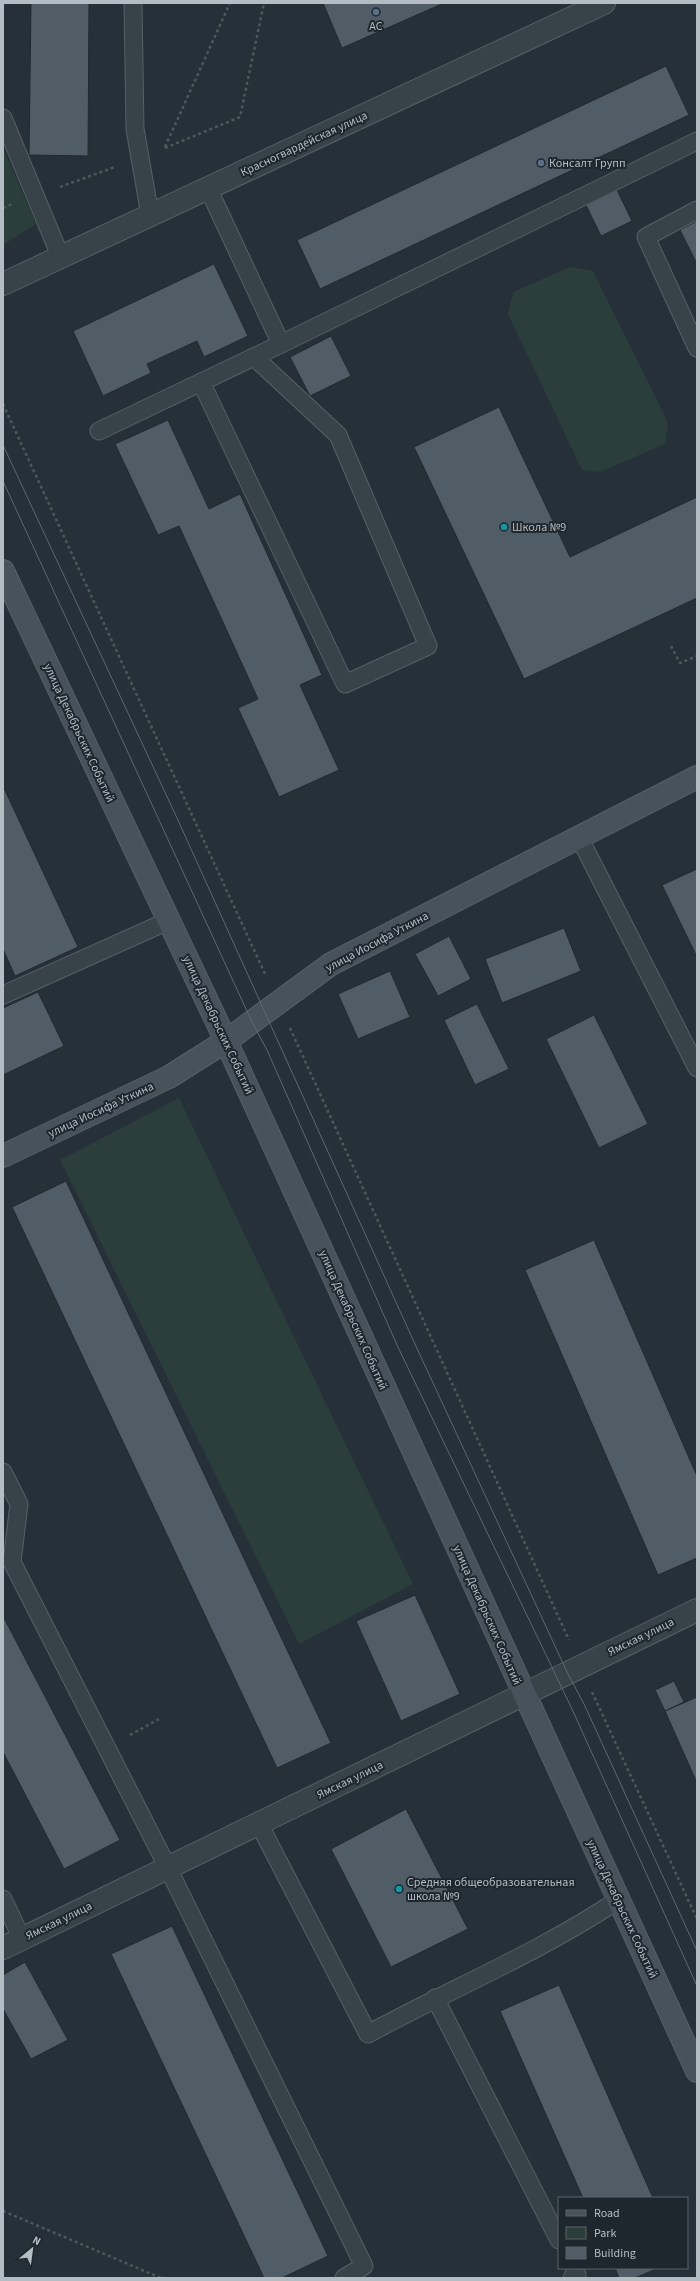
<svg xmlns="http://www.w3.org/2000/svg" width="700" height="2281" font-family="'Source Sans 3',sans-serif">
  <style>
    .green { fill: #2b3e3b }
    .building { fill: #515d66; stroke: #20292f }
    .lines { fill: none; stroke-linecap: round; stroke-linejoin: round }
    .lane-casing { stroke: #576066; stroke-width: 19 }
    .street-casing { stroke: #576066; stroke-width: 24 }
    .secondary-casing { stroke: #576066; stroke-width: 24 }
    .path { stroke: #495a59; stroke-width: 2.5; stroke-dasharray: 3 3; stroke-linecap: butt }
    .lane { stroke: #384249; stroke-width: 17 }
    .street { stroke: #384249; stroke-width: 22 }
    .secondary { stroke: #47525b; stroke-width: 22 }
    .tram { stroke: #5d6871; stroke-width: 1 }
    .service-dot { fill: #5c6f8a; stroke: #1e272d; stroke-width: 1.5 }
    .culture-dot { fill: #0f9aa8; stroke: #1e272d; stroke-width: 1.5 }
    .labels { text-anchor: middle; dominant-baseline: central; stroke-width: 4; stroke-linejoin: round; paint-order: stroke }
    .poi-label { font-size: 12px; fill: #b4bdc4; stroke: #1e272d; text-anchor: start }
    .street-label { font-size: 12px; fill: #b4bdc4; stroke: #1e272d }
  </style>
  <rect width="100%" height="100%" fill="#253038"/>
  <g class="green">
    <path d="M3,147L36,224L3,245Z"/>
    <path d="M570,267L593,271L668,423L665,444L600,472L582,470L508,314L513,292Z"/>
    <path d="M179,1098L413,1584L299,1644L60,1160Z"/>
  </g>
  <g class="building">
    <path d="M31,3H89L88,156L29,155Z"/>
    <path d="M323,3H444L342,48Z"/>
    <path d="M666,66L689,115L320,289L297,240Z"/>
    <path d="M617,190L632,221L601,236L586,205Z"/>
    <path d="M697,221V264L680,230Z"/>
    <path d="M214,264L248,336L204,357L197,341L147,364L151,373L103,396L73,331Z"/>
    <path d="M331,336L351,376L310,396L290,357Z"/>
    <path d="M499,407L570,557L697,497V598L524,679L414,447Z"/>
    <path d="M168,420L209,509L240,494L322,675L300,685L339,770L279,797L238,708L258,699L179,526L158,535L115,444Z"/>
    <path d="M3,786L78,947L15,976L3,949Z"/>
    <path d="M697,869V957L662,885Z"/>
    <path d="M564,928L581,971L502,1003L485,959Z"/>
    <path d="M449,936L471,979L438,996L415,954Z"/>
    <path d="M390,971L410,1017L358,1039L338,994Z"/>
    <path d="M38,992L64,1046L3,1075V1008Z"/>
    <path d="M477,1004L509,1069L475,1085L444,1020Z"/>
    <path d="M594,1015L648,1124L599,1148L546,1039Z"/>
    <path d="M66,1181L331,1743L277,1768L12,1207Z"/>
    <path d="M594,1240L697,1476V1558L658,1575L525,1270Z"/>
    <path d="M415,1595L460,1694L401,1721L356,1621Z"/>
    <path d="M3,1616L120,1840L64,1869L3,1752Z"/>
    <path d="M674,1681L684,1702L665,1711L655,1690Z"/>
    <path d="M697,1697V1783L665,1711Z"/>
    <path d="M406,1809L468,1929L391,1967L331,1849Z"/>
    <path d="M172,1926L328,2256L282,2278H264L111,1954Z"/>
    <path d="M25,1962L68,2040L31,2059L3,2009V1975Z"/>
    <path d="M559,1985L653,2198H583L500,2011Z"/>
    <path d="M615,2268H658L635,2278H619Z"/>
  </g>
  <g class="lines">
    <defs>
      <g id="lane">
        <path d="M133,3L135,129L150,215"/>
        <path d="M3,118L61,258"/>
        <path d="M697,210L646,237L697,348"/>
        <path d="M281,344L697,141"/>
        <path d="M201,382L345,684L428,646L338,435L254,357"/>
        <path d="M99,431L281,344L208,188"/>
        <path d="M579,837L697,1068"/>
        <path d="M3,995L168,921"/>
        <path d="M3,1472L19,1504L12,1562L168,1868L364,2266L344,2278"/>
        <path d="M259,1824L368,2034C451,1989 540,1952 618,1900"/>
        <path d="M3,1899L22,1939"/>
        <path d="M435,1998L559,2240"/>
        <path d="M572,2278L577,2275L574,2268"/>
      </g>
      <g id="street">
        <path d="M3,284L604,3"/>
        <path d="M3,1948L697,1610"/>
      </g>
      <g id="secondary">
        <path d="M3,571L226,1041L697,2071"/>
        <path d="M3,1156L169,1077L226,1041L331,964L697,777"/>
      </g>
    </defs>
    <use href="#lane" class="lane-casing"/>
    <use href="#street" class="street-casing"/>
    <use href="#secondary" class="secondary-casing"/>
    <g class="path">
      <path d="M165,147L230,3"/>
      <path d="M165,148L240,117L264,3"/>
      <path d="M60,187L115,167"/>
      <path d="M3,208L12,204"/>
      <path d="M3,404L266,976"/>
      <path d="M671,646L680,663L697,656"/>
      <path d="M290,1028L569,1640"/>
      <path d="M592,1692L697,1919"/>
      <path d="M130,1735L159,1719"/>
      <path d="M3,2211L161,2278"/>
    </g>
    <use href="#lane" class="lane"/>
    <use href="#street" class="street"/>
    <use href="#secondary" class="secondary"/>
    <g class="tram">
      <path d="M3,445L177,818L414,1342L568,1674L584,1704L697,1951"/>
      <path d="M3,481L252,1022L267,1050L397,1345L572,1709L697,1986"/>
    </g>
  </g>
  <g class="service-dot">
    <circle cx="376" cy="12" r="4"/>
    <circle cx="541" cy="163" r="4"/>
  </g>
  <g class="culture-dot">
    <circle cx="504" cy="527" r="4"/>
    <circle cx="399" cy="1889" r="4"/>
  </g>
  <g class="labels">
    <g class="poi-label">
      <text x="376" y="26" text-anchor="middle">АС</text>
      <text x="549" y="163">Консалт Групп</text>
      <text x="512" y="527">Школа №9</text>
      <text x="407" y="1882">Средняя общеобразовательная<tspan x="407" dy="14">школа №9</tspan></text>
    </g>
    <g class="street-label">
      <text transform="translate(304 144) rotate(-25)">Красногвардейская улица</text>
      <text transform="translate(79 733) rotate(65)">улица Декабрьских Событий</text>
      <text transform="translate(377 942) rotate(-28)">улица Иосифа Уткина</text>
      <text transform="translate(218 1025) rotate(65)">улица Декабрьских Событий</text>
      <text transform="translate(101 1110) rotate(-25)">улица Иосифа Уткина</text>
      <text transform="translate(353 1320) rotate(66)">улица Декабрьских Событий</text>
      <text transform="translate(487 1615) rotate(66)">улица Декабрьских Событий</text>
      <text transform="translate(641 1637) rotate(-26)">Ямская улица</text>
      <text transform="translate(350 1780) rotate(-26)">Ямская улица</text>
      <text transform="translate(622 1909) rotate(65)">улица Декабрьских Событий</text>
      <text transform="translate(59 1921) rotate(-26)">Ямская улица</text>
    </g>
  </g>
  <rect width="700" height="2281" fill="none" stroke="#b4bdc4" stroke-width="8"/>
  <rect x="558" y="2197" width="130" height="72" fill="#1e272d" stroke="#5a6369"/>
  <rect x="566" y="2210" width="20" height="6" fill="#47525b" stroke="#5a6369"/>
  <text x="594" y="2217" font-size="12" fill="#b4bdc4">Road</text>
  <rect x="566" y="2227" width="20" height="12" fill="#2b3e3b" stroke="#5a6369"/>
  <text x="594" y="2237" font-size="12" fill="#b4bdc4">Park</text>
  <rect x="566" y="2247" width="20" height="12" fill="#515d66" stroke="#5a6369"/>
  <text x="594" y="2257" font-size="12" fill="#b4bdc4">Building</text>
  <g transform="translate(32 2249) rotate(29)" stroke="#1e272d" stroke-width="3" paint-order="stroke">
  <path d="M0-3L7 15L0 10L-7 15Z" fill="#b4bdc4"/>
  <text y="-6" font-size="11" font-weight="bold" text-anchor="middle" fill="#b4bdc4">N</text>
  </g>
</svg>
